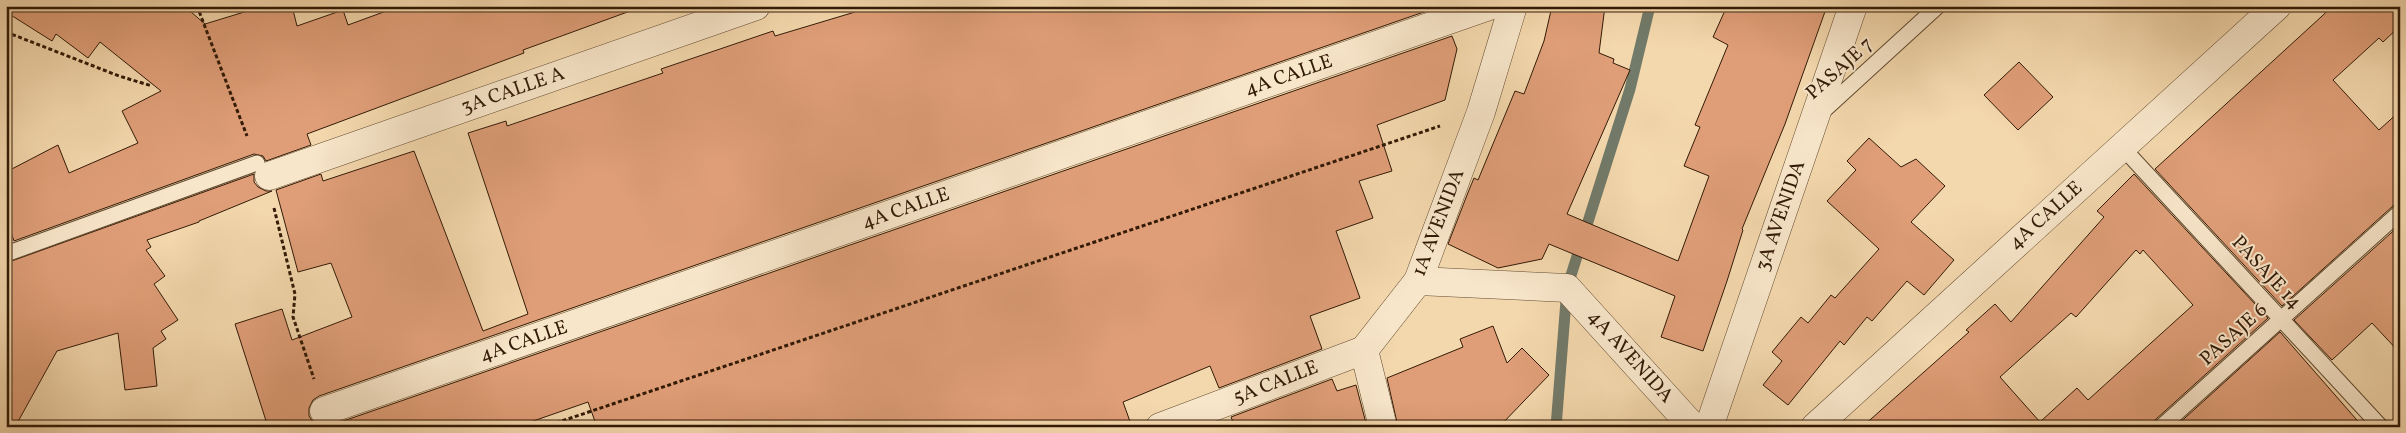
<svg xmlns="http://www.w3.org/2000/svg" width="2406" height="433" font-family="Vollkorn,serif">
  <style>
    .lines { fill: none; stroke-linecap: round; stroke-linejoin: round }
    .stream { stroke: #727a69; stroke-width: 11 }
    .building { fill: #df9e78; stroke: #321a06; fill-rule: evenodd }
    .lane-casing { stroke: #624a30; stroke-width: 17 }
    .street-casing { stroke: #624a30; stroke-width: 29 }
    .path { stroke: #321a06; stroke-width: 3; stroke-dasharray: 4 2.5; stroke-linecap: butt }
    .lane { stroke: #f8e6ca; stroke-width: 15 }
    .street { stroke: #f8e6ca; stroke-width: 28 }
    .labels { text-anchor: middle; dominant-baseline: central; stroke-width: 4; stroke-linejoin: round; paint-order: stroke }
    .street-label { font-size: 20px; fill: #321a06; stroke: #f8e6ca }
  </style>
  <rect width="100%" height="100%" fill="#f4d8ad"/>
  <filter id="stains"><feTurbulence type="fractalNoise" baseFrequency=".004" numOctaves="4"/><feColorMatrix values="0 0 0 0 .2 0 0 0 0 .09 0 0 0 0 .02 0 0 0 .5 -.17"/></filter>
  <radialGradient id="worn" r=".72"><stop offset=".6" stop-color="#630" stop-opacity="0"/><stop offset="1" stop-color="#630" stop-opacity=".3"/></radialGradient>
  <g class="lines">
    <path class="stream" d="M1556,427L1567,288L1630,89L1650,6"/>
  </g>
  <g class="building">
    <path d="M6,6H184L205,24L264,6H292L297,26L343,10L348,25L400,6H632L633,10L523,50L524,53L307,134L311,145L266,161L263,156L254,154L14,241L6,218V172L58,145L69,173L138,143L122,111L161,91L100,42L88,58L56,34L52,41L6,12Z"/>
    <path d="M853,6H1441L319,396L313,400L309,408V416L313,422L321,426H329L1452,36L1457,49L1445,100L1377,125L1392,171L1359,181L1373,218L1336,231L1360,298L1310,316L1322,349L1219,388L1210,366L1123,402L1132,427H597L588,402L516,427H268L235,324L282,309L292,340L352,317L331,263L298,272L276,190L321,174L323,181L414,151L483,331L528,314L468,133L506,121L507,126L663,73L661,69L773,31L775,36L855,12Z"/>
    <path d="M1552,6H1605L1599,53L1614,59L1613,63L1630,70L1567,214L1678,261L1709,176L1684,166L1700,127L1695,125L1728,45L1713,37L1727,6H1827L1785,124L1742,229L1743,230L1727,281L1703,351L1661,337L1675,296L1549,244L1542,259L1498,268L1448,244L1469,190L1474,178L1478,180L1515,91L1524,94L1544,41Z"/>
    <path d="M2333,6H2400V26L2383,42L2379,38L2333,80L2379,130L2400,111V203L2394,205L2282,306L2155,169Z"/>
    <path d="M2019,62L2053,97L2018,130L1984,95Z"/>
    <path d="M1869,138L1901,167L1916,159L1945,186L1911,222L1954,260L1924,295L1907,281L1872,321L1867,317L1844,345L1840,341L1788,405L1763,385L1782,361L1772,352L1801,317L1808,323L1831,295L1835,298L1879,249L1827,201L1856,170L1847,161Z"/>
    <path d="M254,174V182L258,187L266,191H272L199,221V222L147,240L151,247L146,250L165,276L154,284L178,320L161,331L166,339L153,348L157,386L125,390L118,333L57,351L15,427H6V263Z"/>
    <path d="M2134,174L2268,318L2155,420L2152,427H1862L1969,332L1966,330L1995,304L2011,322L2104,217L2097,211ZM2136,250L2140,254L2143,250L2193,305L2088,400L2077,388L2040,422L2000,377L2071,313L2076,317Z"/>
    <path d="M2400,225V353L2372,323L2332,360L2294,320Z"/>
    <path d="M1493,326L1507,363L1522,348L1549,375L1499,427H1398L1387,378L1463,347L1460,339Z"/>
    <path d="M2280,332L2363,427H2175Z"/>
    <path d="M1332,379L1337,391L1356,385L1367,427H1235L1231,417Z"/>
  </g>
  <g class="lines">
    <defs>
      <g id="lane">
        <path d="M1821,113L1938,6"/>
        <path d="M2122,147L2381,427"/>
        <path d="M6,254L257,163"/>
        <path d="M2161,427L2400,212"/>
      </g>
      <g id="street">
        <path d="M269,176L756,6"/>
        <path d="M1418,281L1567,288L1693,427"/>
        <path d="M1364,350L1418,281L1481,112L1513,6"/>
        <path d="M1364,350L1383,427"/>
        <path d="M324,411L1489,6"/>
        <path d="M1160,427L1364,350"/>
        <path d="M1709,427L1853,6"/>
        <path d="M1815,427L2277,6"/>
      </g>
    </defs>
    <use href="#lane" class="lane-casing"/>
    <use href="#street" class="street-casing"/>
    <g class="path">
      <path d="M197,6L247,136"/>
      <path d="M6,32L119,76L152,86"/>
      <path d="M274,208L295,294L293,317L314,379"/>
      <path d="M544,427L1440,126"/>
    </g>
    <use href="#lane" class="lane"/>
    <use href="#street" class="street"/>
  </g>
  <g class="labels">
    <g class="street-label">
      <text transform="translate(1840 69) rotate(-42)">PASAJE 7</text>
      <text transform="translate(1289 76) rotate(-19)">4A CALLE</text>
      <text transform="translate(513 91) rotate(-19)">3A CALLE A</text>
      <text transform="translate(906 209) rotate(-19)">4A CALLE</text>
      <text transform="translate(1781 216) rotate(-71)">3A AVENIDA</text>
      <text transform="translate(2046 216) rotate(-42)">4A CALLE</text>
      <text transform="translate(1439 223) rotate(-69)">1A AVENIDA</text>
      <text transform="translate(2266 273) rotate(47)">PASAJE 14</text>
      <text transform="translate(2234 335) rotate(-42)">PASAJE 6</text>
      <text transform="translate(524 342) rotate(-19)">4A CALLE</text>
      <text transform="translate(1630 357) rotate(48)">4A AVENIDA</text>
      <text transform="translate(1276 383) rotate(-21)">5A CALLE</text>
    </g>
  </g>
  <rect width="2406" height="433" fill="none" stroke="#f4d8ad" stroke-width="25"/>
  <rect x="8" y="8" width="2391" height="418" fill="none" stroke="#321a06" stroke-width="2.5"/>
  <rect x="12" y="12" width="2381" height="408" fill="none" stroke="#321a06"/>
  <rect width="100%" height="100%" filter="url(#stains)"/>
  <rect width="100%" height="100%" fill="url(#worn)"/>
</svg>
